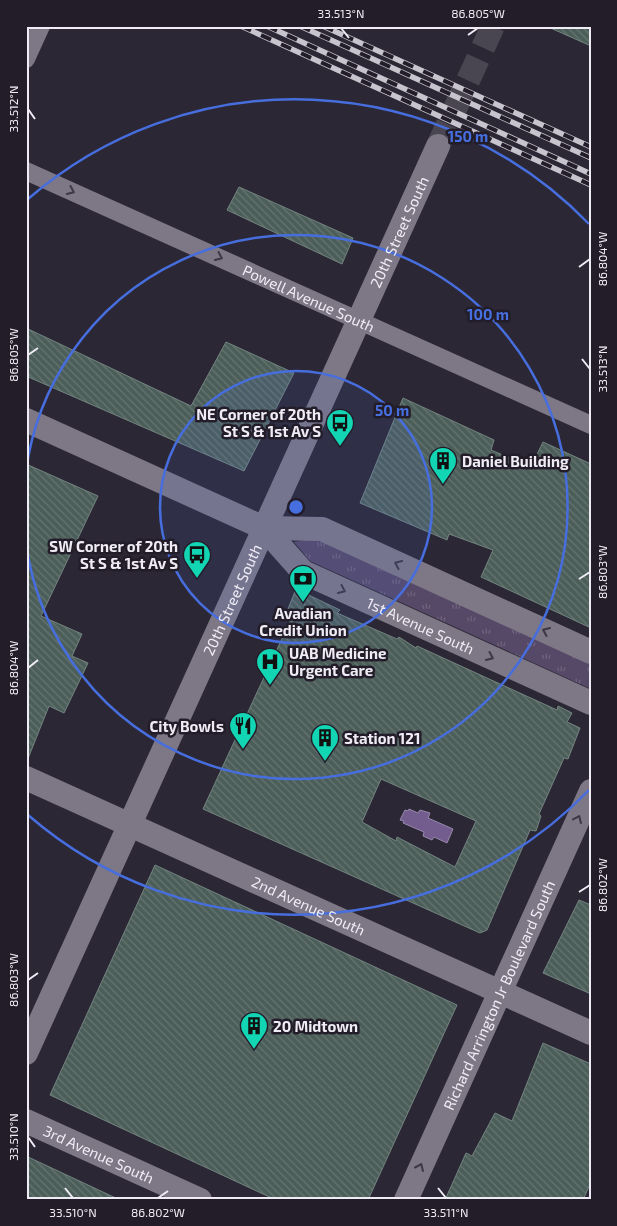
<svg xmlns="http://www.w3.org/2000/svg" width="617" height="1226" font-family="'Exo 2',sans-serif">
  <style>
    .park { fill: url(#park-tufts) }
    .water { fill: #735d8f; stroke: #9888ae }
    .building { fill: url(#building-back-hatch); stroke: #728580; fill-rule: evenodd }
    .lines { fill: none; stroke-linecap: round; stroke-linejoin: round }
    .secondary-tunnel { stroke: #494551; stroke-width: 24; stroke-dasharray: 24 12; stroke-linecap: butt }
    .street { stroke: #7d7786; stroke-width: 18 }
    .secondary { stroke: #7d7786; stroke-width: 24 }
    .rail-casing { stroke: #c7c4ce; stroke-width: 5.5 }
    .rail { stroke: #221d29; stroke-width: 4; stroke-dasharray: 11; stroke-linecap: butt }
    .oneway { stroke: #3d3845 }
    .ticks { fill: none; stroke: #efecf5; stroke-width: 2 }
    .ring { fill: none; stroke: #476ede; stroke-width: 2.5 }
    .labels { text-anchor: middle; dominant-baseline: central; stroke-width: 5; stroke-linejoin: round; paint-order: stroke }
    .street-label { font-size: 15px; fill: #efecf5; stroke: #221d29 }
    .poi-label { font-size: 15px; font-weight: bold; fill: #efecf5; stroke: #221d29; text-anchor: start }
    .centre { fill: #476ede; stroke: #221d29; stroke-width: 2.5 }
    .ring-label { font-size: 15px; text-anchor: middle; font-weight: bold; fill: #476ede; stroke: #221d29; stroke-width: 5; stroke-linejoin: round; paint-order: stroke }
    .neatline { fill: none; stroke: #efecf5; stroke-width: 2 }
    .ticks-label { font-size: 12px; text-anchor: middle; fill: #efecf5 }
  </style>
  <defs>
    <pattern id="park-tufts" width="24" height="20" patternUnits="userSpaceOnUse" patternTransform="scale(1.25)"><rect width="24" height="20" fill="#564967"/><path d="M3 7l-1-3M5 7V3M7 7l1-3M15 17l-1-3M17 17v-4M19 17l1-3" fill="none" stroke="#6f637d"/></pattern>
    <pattern id="building-back-hatch" width="6" height="6" patternUnits="userSpaceOnUse" patternTransform="scale(1.25)"><rect width="6" height="6" fill="#4c5e59"/><path d="M-1 5l2 2M0 0l6 6M5-1l2 2" fill="none" stroke="#667571"/></pattern>
  </defs>
  <rect width="100%" height="100%" fill="#2c2734"/>
  <path class="park" d="M318,538L591,662V689L310,561L294,542Z"/>
  <path class="water" d="M409,809L418,813L420,810L430,813L428,818L453,829L447,843L434,837L432,840L423,836L424,832L403,823L404,821L400,820L405,810L408,811Z"/>
  <g class="building">
    <path d="M546,26H591V46Z"/>
    <path d="M239,187L353,238L342,264L227,210Z"/>
    <path d="M26,328L191,406L226,342L294,373L244,471L26,376Z"/>
    <path d="M403,398L494,440L491,450L531,467L543,442L591,464V628L481,577L493,550L449,534L447,540L360,503Z"/>
    <path d="M26,464L98,496L41,616L82,634L72,656L88,663L64,713L49,706L27,761Z"/>
    <path d="M296,589L340,610L337,613L397,639L399,637L416,648L417,646L557,710L558,706L572,713L567,722L580,728L568,759L564,758L539,814L541,816L536,831L530,830L487,930L480,933L203,809L292,617L286,614ZM381,779L476,821L455,867L397,837L396,841L362,822Z"/>
    <path d="M155,865L457,1005L368,1200H276L50,1095Z"/>
    <path d="M579,900L591,905V994L543,973Z"/>
    <path d="M543,1043L591,1064V1182L583,1200H445L466,1153L472,1156L495,1113L512,1121Z"/>
    <path d="M26,1156L120,1200H26Z"/>
  </g>
  <g class="lines">
    <path class="secondary-tunnel" d="M438,146L493,26"/>
    <g class="street">
      <path d="M26,59L41,26"/>
      <path id="s1" d="M26,171L591,425"/>
    </g>
    <g class="secondary">
      <path d="M26,420L264,528L322,529L591,652"/>
      <path id="s2" d="M264,528L303,572L591,703"/>
      <path id="s3" d="M26,778L591,1033"/>
      <path id="s4" d="M26,1053L438,146"/>
      <path id="s5" d="M26,1121L200,1200"/>
      <path id="s6" d="M406,1200L591,791"/>
    </g>
    <defs>
      <g id="rail">
        <path d="M241,26L591,185"/>
        <path d="M267,26L591,174"/>
        <path d="M300,26L591,158"/>
        <path d="M323,26L591,147"/>
      </g>
    </defs>
    <use href="#rail" class="rail-casing"/>
    <use href="#rail" class="rail"/>
  </g>
  <defs><path id="oneway-chevron" d="M-2-3.5L2.5 0L-2 3.5" fill="none" stroke-width="1.6" stroke-linecap="round" stroke-linejoin="round" transform="scale(1.25)"/></defs>
  <g class="oneway">
    <use href="#oneway-chevron" transform="translate(71 191) rotate(24)"/>
    <use href="#oneway-chevron" transform="translate(219 257) rotate(24)"/>
    <use href="#oneway-chevron" transform="translate(398 564) rotate(-156)"/>
    <use href="#oneway-chevron" transform="translate(342 590) rotate(24)"/>
    <use href="#oneway-chevron" transform="translate(546 631) rotate(-156)"/>
    <use href="#oneway-chevron" transform="translate(490 657) rotate(24)"/>
    <use href="#oneway-chevron" transform="translate(578 819) rotate(-65)"/>
    <use href="#oneway-chevron" transform="translate(420 1167) rotate(-66)"/>
  </g>
  <path class="ticks" d="M341,28L349,38M468,35L478,28M28,109L35,119M579,267L590,259M28,355L38,348M582,359L590,369M579,579L590,572M28,668L38,660M579,892L590,885M28,980L38,973M28,1137L35,1147M65,1188L73,1198M438,1188L446,1198M158,1198L168,1191"/>
  <circle cx="296" cy="507" r="136" fill="#476ede" fill-opacity=".12"/>
  <g class="ring">
    <circle cx="296" cy="507" r="136"/>
    <path d="M26 471A272 272 0 1 1 26 543"/>
    <path d="M589 790A408 408 0 0 1 28 815M28 199A408 408 0 0 1 589 224"/>
  </g>
  <defs>
    <symbol id="bus-pin" viewBox="-11 -11 22 30"><path d="M0 17L-7.5 6A9.5 9.5 0 1 1 7.5 6Z" fill="#12d5b4" stroke="#221d29"/><path d="M-5-6H5V4H4V6H2V4H-2V6H-4V4H-5ZM-3.5-4V0h7V-4ZM-3.5 1.2v1.5H-2V1.2ZM2 1.2v1.5H3.5V1.2Z" fill="#111"/></symbol>
    <symbol id="building-pin" viewBox="-11 -11 22 30"><path d="M0 17L-7.5 6A9.5 9.5 0 1 1 7.5 6Z" fill="#12d5b4" stroke="#221d29"/><path d="M-4-6H4V6H1V3H-1V6H-4ZM-2.5-4.3h1.7v1.8h-1.7ZM.8-4.3h1.7v1.8H.8ZM-2.5-1h1.7V.8h-1.7ZM.8-1h1.7V.8H.8Z" fill="#111"/></symbol>
    <symbol id="bank-pin" viewBox="-11 -11 22 30"><path d="M0 17L-7.5 6A9.5 9.5 0 1 1 7.5 6Z" fill="#12d5b4" stroke="#221d29"/><path d="M-6-4H6V4H-6ZM0-2.3a2.3 2.3 0 1 0 0 4.6a2.3 2.3 0 1 0 0-4.6Z" fill="#111"/></symbol>
    <symbol id="hospital-pin" viewBox="-11 -11 22 30"><path d="M0 17L-7.5 6A9.5 9.5 0 1 1 7.5 6Z" fill="#12d5b4" stroke="#221d29"/><path d="M-5-5h3v3.5h4V-5h3V5h-3V1.5h-4V5h-3Z" fill="#111"/></symbol>
    <symbol id="restaurant-pin" viewBox="-11 -11 22 30"><path d="M0 17L-7.5 6A9.5 9.5 0 1 1 7.5 6Z" fill="#12d5b4" stroke="#221d29"/><path d="M-5-6h1v4h1v-4h1v4h1v-4h1v5L-1.5 .5V6h-2V.5L-5-1ZM5-6V6H3V1.5H1.5Q1.5-4 5-6Z" fill="#111"/></symbol>
  </defs>
  <g fill-rule="evenodd">
    <use href="#bus-pin" x="324" y="407" width="32" height="43"/>
    <use href="#building-pin" x="427" y="445" width="32" height="43"/>
    <use href="#bus-pin" x="181" y="539" width="32" height="43"/>
    <use href="#bank-pin" x="287" y="563" width="32" height="43"/>
    <use href="#hospital-pin" x="254" y="646" width="32" height="43"/>
    <use href="#restaurant-pin" x="227" y="710" width="32" height="43"/>
    <use href="#building-pin" x="309" y="722" width="32" height="43"/>
    <use href="#building-pin" x="238" y="1010" width="32" height="43"/>
  </g>
  <g class="labels">
    <g class="street-label">
      <text stroke="none"><textPath href="#s4" startOffset="902">20th Street South</textPath></text>
      <text stroke="none"><textPath href="#s1" startOffset="310">Powell Avenue South</textPath></text>
      <text stroke="none"><textPath href="#s4" startOffset="498">20th Street South</textPath></text>
      <text stroke="none"><textPath href="#s2" startOffset="188">1st Avenue South</textPath></text>
      <text stroke="none"><textPath href="#s3" startOffset="310">2nd Avenue South</textPath></text>
      <text stroke="none"><textPath href="#s6" startOffset="225">Richard Arrington Jr Boulevard South</textPath></text>
      <text stroke="none"><textPath href="#s5" startOffset="80">3rd Avenue South</textPath></text>
    </g>
    <g class="poi-label">
      <text x="321" y="414" text-anchor="end">NE Corner of 20th<tspan x="321" dy="17">St S &amp; 1st Av S</tspan></text>
      <text x="462" y="461">Daniel Building</text>
      <text x="178" y="546" text-anchor="end">SW Corner of 20th<tspan x="178" dy="17">St S &amp; 1st Av S</tspan></text>
      <text x="303" y="613" text-anchor="middle">Avadian<tspan x="303" dy="17">Credit Union</tspan></text>
      <text x="289" y="653">UAB Medicine<tspan x="289" dy="17">Urgent Care</tspan></text>
      <text x="224" y="726" text-anchor="end">City Bowls</text>
      <text x="344" y="738">Station 121</text>
      <text x="273" y="1026">20 Midtown</text>
    </g>
  </g>
  <circle cx="296" cy="507" r="8" class="centre"/>
  <g class="ring-label">
    <text x="468" y="142">150 m</text>
    <text x="488" y="320">100 m</text>
    <text x="392" y="416">50 m</text>
  </g>
  <rect width="617" height="1226" fill="none" stroke="#221d29" stroke-width="55"/>
  <rect x="28" y="28" width="562" height="1170" class="neatline"/>
  <g class="ticks-label">
    <text x="341" y="18">33.513°N</text>
    <text x="478" y="18">86.805°W</text>
    <text transform="translate(14 109) rotate(-90)" y="4">33.512°N</text>
    <text transform="translate(603 259) rotate(-90)" y="4">86.804°W</text>
    <text transform="translate(14 355) rotate(-90)" y="4">86.805°W</text>
    <text transform="translate(603 369) rotate(-90)" y="4">33.513°N</text>
    <text transform="translate(603 572) rotate(-90)" y="4">86.803°W</text>
    <text transform="translate(14 668) rotate(-90)" y="4">86.804°W</text>
    <text transform="translate(603 885) rotate(-90)" y="4">86.802°W</text>
    <text transform="translate(14 980) rotate(-90)" y="4">86.803°W</text>
    <text transform="translate(14 1137) rotate(-90)" y="4">33.510°N</text>
    <text x="73" y="1217">33.510°N</text>
    <text x="158" y="1217">86.802°W</text>
    <text x="446" y="1217">33.511°N</text>
  </g>
</svg>
